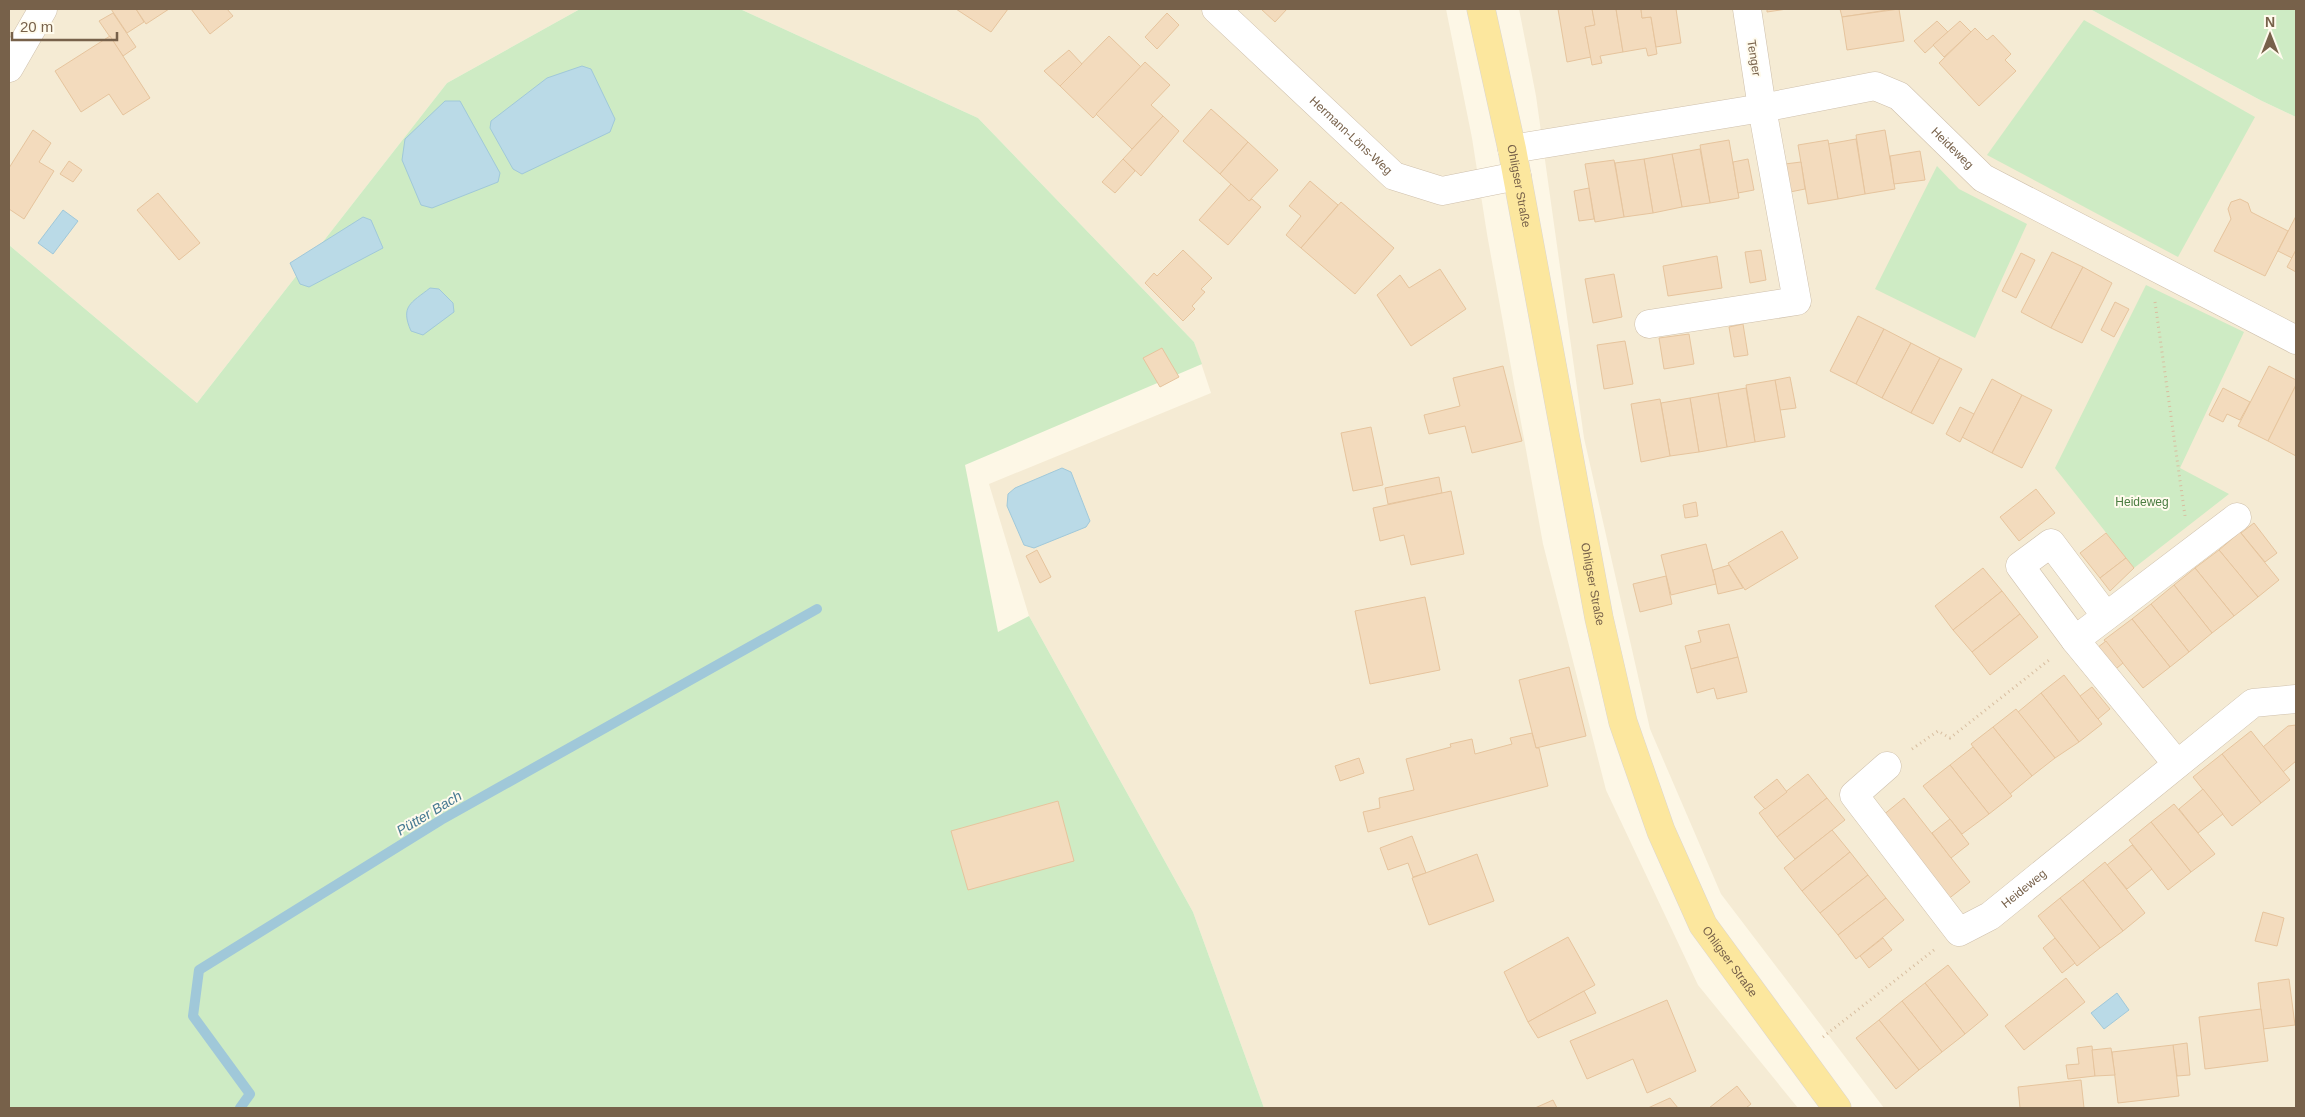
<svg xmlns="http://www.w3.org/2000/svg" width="2305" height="1117" font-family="Arial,sans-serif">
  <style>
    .residential { fill: #f5ebd4 }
    .green { fill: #ceebc4 }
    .water { fill: #badae7; stroke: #a0c8d9 }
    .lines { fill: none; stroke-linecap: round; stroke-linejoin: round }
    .stream { stroke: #a0c8d9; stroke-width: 10 }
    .building { fill: #f3dbbd; stroke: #e6c49d }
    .minor-casing { stroke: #cfc0ac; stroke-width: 29 }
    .major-casing { stroke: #dcd6d0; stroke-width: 29 }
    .path { stroke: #d8bea0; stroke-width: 3; stroke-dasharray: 1 4; stroke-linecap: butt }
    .minor { stroke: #fff; stroke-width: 28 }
    .major { stroke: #fce79e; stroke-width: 28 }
    .labels { text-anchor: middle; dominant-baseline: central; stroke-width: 4; stroke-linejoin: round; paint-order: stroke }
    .street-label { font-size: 12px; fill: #77614a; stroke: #fffbed }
    .park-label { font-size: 12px; fill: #4b7d42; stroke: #fffbed }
    .water-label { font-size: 14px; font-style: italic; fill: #467992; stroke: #fffbed }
  </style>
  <rect width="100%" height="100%" fill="#fdf7e6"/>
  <g class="residential">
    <path d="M9,9H580L447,83L197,403L9,245Z"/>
    <path d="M740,9H1446L1472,138L1487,234L1543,544L1606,790L1698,985L1798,1108H1264L1193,912L1029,616L989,484L1211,393L1194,342L978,118Z"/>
    <path d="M1519,9H2090L2262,101L2296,117V1108H1884L1721,894L1650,729L1584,438L1536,96Z"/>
  </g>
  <g class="green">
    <path d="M580,9H740L978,118L1194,342L1202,364L965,465L998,632L1029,616L1193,912L1264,1108H9V245L197,403L447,83Z"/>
    <path d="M2090,9H2296V117L2262,101Z"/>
    <path d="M2084,20L2255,117L2178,257L1987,155Z"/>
    <path d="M1937,166L1959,189L2027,224L1975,338L1875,289Z"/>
    <path d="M2146,285L2244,332L2180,468L2229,494L2134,568L2055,468Z"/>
  </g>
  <g class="water">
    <path d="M582,66L591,69L615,119L610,132L522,174L513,169L490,128L491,121L547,78Z"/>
    <path d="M445,101H460L500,173L498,182L432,208L421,205L402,160L405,139Z"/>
    <path d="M63,210L78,221L53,254L38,243Z"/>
    <path d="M363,217L371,220L383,248L309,287L300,284L290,263Z"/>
    <path d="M430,288L439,289L453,303L454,312L423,335L411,331C400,306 411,303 430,288Z"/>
    <path d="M1062,468L1071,472L1090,521L1086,527L1034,548L1024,545L1007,506L1008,494L1015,488Z"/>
    <path d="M2117,993L2129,1010L2104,1029L2091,1013Z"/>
  </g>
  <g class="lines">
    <path class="stream" d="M240,1108L250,1094L193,1016L199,970L441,820L817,609"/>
  </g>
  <g class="building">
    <path d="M111,9H136L144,22L127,33Z"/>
    <path d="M136,9H169L146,24Z"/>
    <path d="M191,9H227L233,16L210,34Z"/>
    <path d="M956,9H1008L991,32Z"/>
    <path d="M1261,9H1287L1275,22Z"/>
    <path d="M1558,9H1592L1595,25L1585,27L1591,57L1567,62Z"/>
    <path d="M1592,9H1616L1623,52L1600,56L1602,63L1592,65L1585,27L1595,25Z"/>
    <path d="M1616,9H1641L1642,18L1651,17L1657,54L1648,56L1646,48L1623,52Z"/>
    <path d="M1641,9H1676L1681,43L1656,47L1651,17L1642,18Z"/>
    <path d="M1767,9H1787L1767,12Z"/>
    <path d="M1840,9H1894L1842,17Z"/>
    <path d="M1899,9L1904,41L1847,50L1842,17Z"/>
    <path d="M113,13L136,47L123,56L99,21Z"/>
    <path d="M1167,13L1179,25L1157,49L1145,37Z"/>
    <path d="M1937,21L1948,32L1925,53L1914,41Z"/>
    <path d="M1960,21L1971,32L1944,57L1933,45Z"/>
    <path d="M1975,28L1987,40L1993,35L2011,54L2005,60L2016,71L1979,106L1939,63Z"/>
    <path d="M110,36L150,98L123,115L109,94L81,112L55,71Z"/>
    <path d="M1109,36L1141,67L1093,118L1060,86Z"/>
    <path d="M1069,50L1082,64L1060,86L1044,71Z"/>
    <path d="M1145,62L1170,85L1151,105L1163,116L1132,149L1096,114Z"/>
    <path d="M1211,109L1248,142L1220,174L1183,141Z"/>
    <path d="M1163,116L1179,131L1141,176L1123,159Z"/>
    <path d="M33,130L51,143L39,162L54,171L24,219L9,209V168Z"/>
    <path d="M1885,130L1895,189L1865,194L1856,135Z"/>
    <path d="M1856,139L1865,194L1838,199L1828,144Z"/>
    <path d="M1729,140L1739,198L1710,203L1700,145Z"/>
    <path d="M1828,140L1838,199L1808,204L1798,145Z"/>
    <path d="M1248,142L1278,170L1249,201L1220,174Z"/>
    <path d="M1700,149L1710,203L1682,207L1672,154Z"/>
    <path d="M1920,151L1925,180L1894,184L1890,156Z"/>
    <path d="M1672,154L1682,207L1653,213L1644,159Z"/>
    <path d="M1123,159L1135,171L1115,193L1102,182Z"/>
    <path d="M1644,159L1653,213L1624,217L1615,163Z"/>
    <path d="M1748,159L1754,190L1738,193L1733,162Z"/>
    <path d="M1614,160L1624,217L1595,222L1585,164Z"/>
    <path d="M69,161L82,170L73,182L60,174Z"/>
    <path d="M1801,162L1805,189L1790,192L1785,164Z"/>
    <path d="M1310,181L1338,205L1301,248L1286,235L1301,216L1289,206Z"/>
    <path d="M1231,184L1249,201L1252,199L1261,207L1228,245L1199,220Z"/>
    <path d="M1589,188L1594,219L1579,221L1574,191Z"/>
    <path d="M158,193L200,243L179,260L137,210Z"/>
    <path d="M2240,199L2248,203L2251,212L2288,231L2265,276L2214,251L2231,219L2228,209L2231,202Z"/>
    <path d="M1341,202L1394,248L1355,294L1301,248Z"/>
    <path d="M2296,216V250L2292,258L2278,251Z"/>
    <path d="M1183,250L1212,278L1201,289L1205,292L1192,306L1195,309L1183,321L1145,283L1154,273L1157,276Z"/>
    <path d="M1761,250L1766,280L1750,283L1745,252Z"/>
    <path d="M2296,250V272L2287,267Z"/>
    <path d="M2052,252L2083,267L2051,328L2021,312Z"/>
    <path d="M2021,253L2035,260L2016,298L2002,291Z"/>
    <path d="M1717,256L1722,288L1668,296L1663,266Z"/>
    <path d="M2083,267L2112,283L2082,343L2051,328Z"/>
    <path d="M1440,269L1466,309L1411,346L1377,295L1400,275L1409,288Z"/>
    <path d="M1614,274L1622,317L1593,323L1585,279Z"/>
    <path d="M2115,302L2129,309L2114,337L2101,330Z"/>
    <path d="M1858,316L1884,329L1856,384L1830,371Z"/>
    <path d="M1743,324L1748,355L1734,357L1729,327Z"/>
    <path d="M1884,329L1911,343L1882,398L1856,384Z"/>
    <path d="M1689,334L1694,364L1664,369L1659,338Z"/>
    <path d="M1625,341L1633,384L1604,389L1597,345Z"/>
    <path d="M1911,343L1940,358L1911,413L1882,398Z"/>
    <path d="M1162,348L1179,377L1160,387L1143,358Z"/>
    <path d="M1940,358L1962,369L1933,424L1911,413Z"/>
    <path d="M1503,366L1522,441L1472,453L1465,426L1429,434L1424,415L1460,406L1453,378Z"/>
    <path d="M2269,366L2296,380V385L2268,441L2238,426Z"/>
    <path d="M1790,377L1796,408L1780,410L1775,380Z"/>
    <path d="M1992,379L2022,395L1992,453L1962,437Z"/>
    <path d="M1775,380L1785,437L1755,442L1746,385Z"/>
    <path d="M2296,385V456L2268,441Z"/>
    <path d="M1746,388L1755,442L1727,447L1718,393Z"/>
    <path d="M2223,388L2250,402L2240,420L2227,414L2223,422L2209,415Z"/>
    <path d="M1718,393L1727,447L1699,452L1690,398Z"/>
    <path d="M2022,395L2052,410L2022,468L1992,453Z"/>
    <path d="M1690,398L1699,452L1670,456L1661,403Z"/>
    <path d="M1660,399L1670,456L1641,462L1631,404Z"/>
    <path d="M1960,407L1974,414L1960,442L1946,434Z"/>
    <path d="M1371,427L1383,485L1353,491L1341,433Z"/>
    <path d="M1439,477L1442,493L1388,504L1385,488Z"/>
    <path d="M2036,489L2055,513L2019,541L2000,517Z"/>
    <path d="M1451,491L1464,554L1411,565L1404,535L1380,541L1373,508Z"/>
    <path d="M1696,502L1698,516L1685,518L1683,505Z"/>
    <path d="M2254,523L2277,553L2265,562L2241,533Z"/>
    <path d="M1782,531L1798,558L1745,590L1728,563Z"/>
    <path d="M2240,532L2279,580L2258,597L2219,550Z"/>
    <path d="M2106,533L2126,558L2100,578L2080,553Z"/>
    <path d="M1706,544L1716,584L1671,595L1661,555Z"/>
    <path d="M1037,550L1051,577L1040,583L1026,556Z"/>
    <path d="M2219,550L2258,597L2234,616L2195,568Z"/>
    <path d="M2126,558L2134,568L2110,591L2100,578Z"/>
    <path d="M1729,565L1743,588L1718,594L1713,570Z"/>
    <path d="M1983,568L2002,591L1953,630L1935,606Z"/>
    <path d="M2195,568L2234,616L2212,633L2174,585Z"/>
    <path d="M1666,576L1672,604L1640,612L1633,584Z"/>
    <path d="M2174,585L2212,633L2189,652L2151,604Z"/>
    <path d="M2002,591L2020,614L1972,652L1953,630Z"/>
    <path d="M1425,597L1440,670L1370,684L1355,611Z"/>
    <path d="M2151,604L2189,652L2170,667L2132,619Z"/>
    <path d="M2020,614L2038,637L1990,675L1972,652Z"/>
    <path d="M2132,619L2170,667L2143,688L2104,640Z"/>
    <path d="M1729,624L1738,657L1691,669L1685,646L1701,642L1698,631Z"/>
    <path d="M2106,641L2123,663L2111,673L2093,651Z"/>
    <path d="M1738,657L1747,692L1717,699L1714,688L1697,693L1691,669Z"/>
    <path d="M1569,667L1586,736L1536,748L1519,680Z"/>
    <path d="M2064,675L2102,724L2079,742L2041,693Z"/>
    <path d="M2092,687L2110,709L2098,719L2080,696Z"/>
    <path d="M2041,693L2079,742L2055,758L2018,712Z"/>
    <path d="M2016,709L2055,758L2032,776L1993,727Z"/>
    <path d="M2296,725V761L2283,772L2263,747L2288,726Z"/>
    <path d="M1993,727L2032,776L2010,794L1971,744Z"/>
    <path d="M2251,731L2290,780L2261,803L2222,754Z"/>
    <path d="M1532,733L1536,748H1539L1548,786L1368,832L1363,812L1380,808L1379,798L1414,790L1406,759L1451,747L1450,744L1472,739L1475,754L1512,744L1510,738Z"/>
    <path d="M1973,747L2012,796L1989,814L1950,765Z"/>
    <path d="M2222,754L2261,803L2232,826L2193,777Z"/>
    <path d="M1359,758L1364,773L1340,781L1335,766Z"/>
    <path d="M1950,765L1989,814L1962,834L1923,786Z"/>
    <path d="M1808,774L1827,798L1777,837L1759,813Z"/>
    <path d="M1777,779L1787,792L1765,809L1754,797Z"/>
    <path d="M2203,789L2223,814L2198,833L2179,809Z"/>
    <path d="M1827,798L1845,820L1795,859L1777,837Z"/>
    <path d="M1904,798L1970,882L1947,900L1882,816Z"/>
    <path d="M1058,801L1074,861L968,890L951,831Z"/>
    <path d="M2174,804L2215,854L2191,872L2151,822Z"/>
    <path d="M1950,819L1969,844L1951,858L1932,833Z"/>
    <path d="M2151,822L2191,872L2168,890L2129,840Z"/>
    <path d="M1832,830L1850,852L1802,891L1784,868Z"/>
    <path d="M1412,836L1426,873L1413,877L1408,863L1388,870L1380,848Z"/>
    <path d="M2132,845L2152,869L2127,889L2107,865Z"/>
    <path d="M1850,852L1868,875L1820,913L1802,891Z"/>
    <path d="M1477,854L1494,901L1429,925L1412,878Z"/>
    <path d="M2105,862L2145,913L2123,931L2083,880Z"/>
    <path d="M1868,875L1886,898L1838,935L1820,913Z"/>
    <path d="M2083,880L2123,931L2100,948L2060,898Z"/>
    <path d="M1886,898L1904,920L1856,959L1838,935Z"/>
    <path d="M2060,898L2100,948L2077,966L2038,916Z"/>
    <path d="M2263,912L2284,918L2277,946L2255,941Z"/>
    <path d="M1568,937L1595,985L1528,1022L1504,972Z"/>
    <path d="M1883,938L1892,950L1869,968L1860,956Z"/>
    <path d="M2055,938L2075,963L2062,973L2043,948Z"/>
    <path d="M1948,965L1988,1015L1965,1034L1925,983Z"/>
    <path d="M2066,978L2085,1002L2024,1050L2005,1026Z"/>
    <path d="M2289,979L2295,1025L2263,1029L2258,983Z"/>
    <path d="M1925,983L1965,1034L1942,1052L1902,1001Z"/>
    <path d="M1584,991L1596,1013L1538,1038L1528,1022Z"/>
    <path d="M1667,1000L1696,1071L1647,1093L1633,1059L1587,1079L1570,1041Z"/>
    <path d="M1902,1001L1942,1052L1919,1070L1879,1020Z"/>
    <path d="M2261,1009L2268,1061L2205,1069L2199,1017Z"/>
    <path d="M1879,1020L1919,1070L1896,1089L1856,1038Z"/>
    <path d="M2187,1043L2190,1075L2177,1076L2173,1045Z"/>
    <path d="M2173,1045L2179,1096L2118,1103L2112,1052Z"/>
    <path d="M2092,1046L2095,1076L2068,1079L2066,1065L2079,1064L2077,1048Z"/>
    <path d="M2111,1048L2115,1075L2095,1076L2092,1050Z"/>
    <path d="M2081,1080L2084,1108H2020L2018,1087Z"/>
    <path d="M1737,1086L1751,1104L1746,1108H1709Z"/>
    <path d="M1670,1098L1678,1108H1648Z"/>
    <path d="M1553,1100L1557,1108H1535Z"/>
  </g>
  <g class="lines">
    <defs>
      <g id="minor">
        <path id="s1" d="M1216,9L1394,176L1442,191L1517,176"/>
        <path d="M9,68L43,9"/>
        <path id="s2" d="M1512,149L1762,108L1875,86L1899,96L1983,178L2296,340"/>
        <path d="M1649,324L1797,301L1762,108L1747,9"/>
        <path d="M2075,640L2020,566L2051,543L2106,616"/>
        <path d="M2177,764L2075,640L2237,517"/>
        <path id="s3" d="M1887,766L1854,795L1959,932L1990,916L2253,703L2296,699"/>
      </g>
      <g id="major">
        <path id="s4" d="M1481,9L1512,149L1599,618L1623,722L1661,831L1703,925L1837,1108"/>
      </g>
    </defs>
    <use href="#minor" class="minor-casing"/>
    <use href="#major" class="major-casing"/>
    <g class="path">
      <path d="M2155,302L2185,516"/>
      <path d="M1912,749L1938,731L1950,738L2049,660"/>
      <path d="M1823,1037L1934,950"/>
    </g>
    <use href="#minor" class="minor"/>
    <use href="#major" class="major"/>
  </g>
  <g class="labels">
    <g class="street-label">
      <text transform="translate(1754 58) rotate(81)">Tenger</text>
      <text stroke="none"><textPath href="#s1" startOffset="185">Hermann-Löns-Weg</textPath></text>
      <text stroke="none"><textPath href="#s2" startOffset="469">Heideweg</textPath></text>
      <text stroke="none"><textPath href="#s4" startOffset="181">Ohligser Straße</textPath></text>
      <text stroke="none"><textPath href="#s4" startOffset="586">Ohligser Straße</textPath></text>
      <text stroke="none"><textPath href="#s3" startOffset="295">Heideweg</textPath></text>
      <text stroke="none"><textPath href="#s4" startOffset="991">Ohligser Straße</textPath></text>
    </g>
    <g class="park-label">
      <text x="2142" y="502">Heideweg</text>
    </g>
    <g class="water-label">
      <text transform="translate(429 813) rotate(-31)">Pütter Bach</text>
    </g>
  </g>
  <rect width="2305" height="1117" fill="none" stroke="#77614a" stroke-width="20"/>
  <g transform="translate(2270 35)" stroke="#fffbed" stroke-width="4" paint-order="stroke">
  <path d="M0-4L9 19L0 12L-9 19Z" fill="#77614a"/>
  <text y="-8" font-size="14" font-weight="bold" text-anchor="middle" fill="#77614a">N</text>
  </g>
  <path d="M12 32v8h105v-8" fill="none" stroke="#77614a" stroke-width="2.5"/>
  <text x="20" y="32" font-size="15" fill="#77614a" stroke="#fffbed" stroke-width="4" paint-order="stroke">20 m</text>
</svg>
